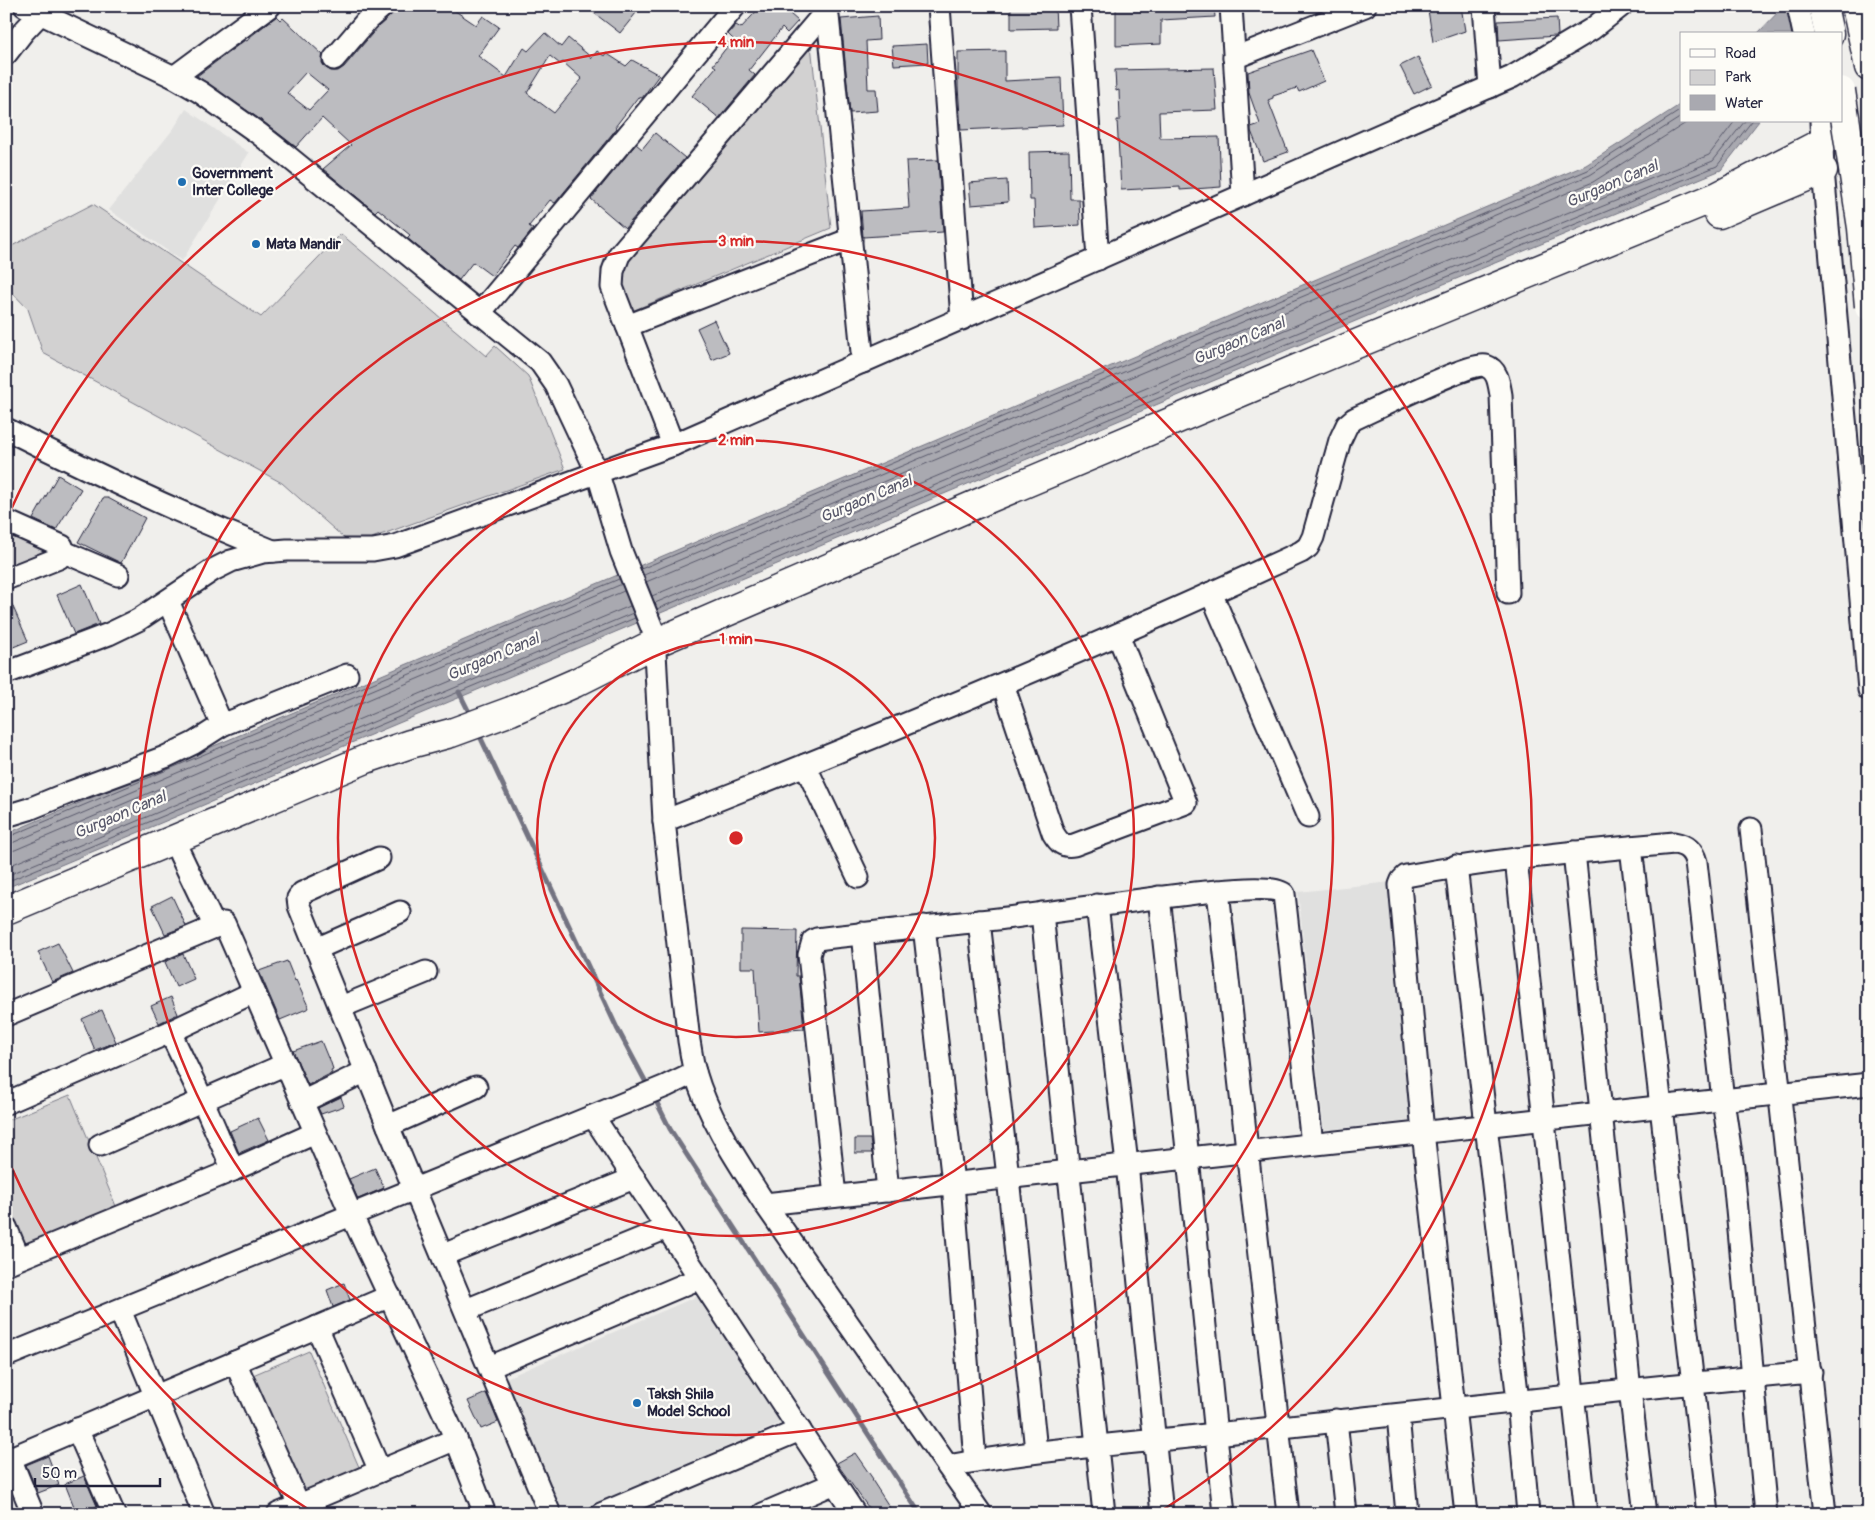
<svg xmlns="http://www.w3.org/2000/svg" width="1875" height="1520" font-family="Pangolin,sans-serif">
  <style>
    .built { fill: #e0e0df }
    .green { fill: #d2d1d1; stroke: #7a7a86 }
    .water { fill: #a9a9b0; stroke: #737381 }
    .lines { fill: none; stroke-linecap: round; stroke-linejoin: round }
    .shore { stroke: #58586a; stroke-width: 1 }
    .stream { stroke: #737381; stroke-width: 5 }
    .building { fill: #bcbcc0; stroke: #22223b; fill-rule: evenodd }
    .minor-casing { stroke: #22223b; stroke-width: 25 }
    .major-casing { stroke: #22223b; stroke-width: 31 }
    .highway-casing { stroke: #22223b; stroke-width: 31 }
    .minor { stroke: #fdfcf7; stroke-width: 21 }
    .major { stroke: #fdfcf7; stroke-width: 28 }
    .highway { stroke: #fdfcf7; stroke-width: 28 }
    .highway-bridge-casing { stroke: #22223b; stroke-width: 31; stroke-linecap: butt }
    .highway-bridge { stroke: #fdfcf7; stroke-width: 28 }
    .ring { fill: none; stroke: #d62828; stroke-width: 2.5 }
    .poi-dot { fill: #1f6fb2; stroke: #fdfcf7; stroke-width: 2 }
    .labels { text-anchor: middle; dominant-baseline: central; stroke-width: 4.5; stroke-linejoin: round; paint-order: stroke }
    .poi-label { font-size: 15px; font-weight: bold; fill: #22223b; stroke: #fdfcf7; text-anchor: start }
    .water-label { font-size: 16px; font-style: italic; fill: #58586a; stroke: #fdfcf7 }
    .centre { fill: #d62828; stroke: #fdfcf7; stroke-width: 2.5 }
    .ring-label { font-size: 15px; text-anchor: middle; font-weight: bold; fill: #d62828; stroke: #fdfcf7; stroke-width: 4.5; stroke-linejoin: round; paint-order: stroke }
  </style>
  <rect width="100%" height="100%" fill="#f0efec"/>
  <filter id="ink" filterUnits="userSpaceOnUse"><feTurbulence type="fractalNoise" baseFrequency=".02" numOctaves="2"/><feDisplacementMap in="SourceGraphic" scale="10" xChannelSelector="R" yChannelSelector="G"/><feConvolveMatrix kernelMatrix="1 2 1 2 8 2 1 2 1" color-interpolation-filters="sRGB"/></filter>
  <g filter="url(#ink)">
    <g class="built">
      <path d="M186,109L249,153L182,261L109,210L174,128Z"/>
      <path d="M1391,882L1417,1120L1324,1130L1298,892Z"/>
      <path d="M698,1296L781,1423L572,1514H554L497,1382Z"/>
    </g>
    <g class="green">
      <path d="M811,45L831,228L632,311L617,271Z"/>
      <path d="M93,204L261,317L341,234L486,356L495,346L528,376L565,469L352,545L282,483L43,353L28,309L6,286V249Z"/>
      <path d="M6,532L57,553L6,573Z"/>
      <path d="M70,1095L118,1211L18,1252L6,1224V1121Z"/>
      <path d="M309,1351L362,1474L299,1501L246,1378Z"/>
    </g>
    <g class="water">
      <path d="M1784,6H1849L1827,34H1757Z"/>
      <path d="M1681,104V121H1759L1721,170L1439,286L6,888V834L1586,165Z"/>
    </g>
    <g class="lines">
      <g class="shore">
        <path d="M641,569L1588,170L1681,110"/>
        <path d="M644,575L1590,175L1681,117"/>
        <path d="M646,582L1593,182L1689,121"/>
        <path d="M652,596L1432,268L1709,155L1735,121"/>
        <path d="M655,603L1435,275L1713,161L1745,121"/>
        <path d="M657,609L1437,281L1717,166L1752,121"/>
        <path d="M6,838L619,579"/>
        <path d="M6,844L12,843L622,584"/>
        <path d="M6,852L15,850L624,591"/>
        <path d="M6,867L630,606"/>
        <path d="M6,876L633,613"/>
        <path d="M6,882L635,618"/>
      </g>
      <g class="stream">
        <path d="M459,692L472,718"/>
        <path d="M478,732L617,1028L649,1088"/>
        <path d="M654,1097L670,1129L920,1514"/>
      </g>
    </g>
    <g class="building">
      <path d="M395,6H448L476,25L483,16L499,27L478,56L506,77L524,48L528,51L545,33L561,47L568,38L592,58L597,51L604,56L606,53L626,66L632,60L659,75L642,98L638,97L615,127L617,128L555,203L550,200L529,226L533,229L518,248L515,246L492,276L473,262L459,280L407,238L410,235L378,209L375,212L323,169L351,145L322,118L296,147L265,123L197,76L245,40L247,41L251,36L277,16L281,20L283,18L323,55L322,63L326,68L331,71H338L344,67L377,28L391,15ZM550,56L560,64L563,62L582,79L554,113L527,93ZM306,72L328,90L309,110L287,93Z"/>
      <path d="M585,6H627L636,13L620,33Z"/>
      <path d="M761,6H781L798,21L787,33L782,28L749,70L755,75L719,118L692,96L716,67L713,65L733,39L728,34L736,25L741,28Z"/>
      <path d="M1011,6H1055L1056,28L1011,29Z"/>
      <path d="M1116,6H1214L1215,17L1161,20V44L1116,46Z"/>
      <path d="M1439,6H1461L1465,31L1433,42L1428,10Z"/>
      <path d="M878,16L879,40L866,41L868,89H876L878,111L850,113L841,19Z"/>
      <path d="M1557,18L1558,35L1556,36L1499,40L1498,21Z"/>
      <path d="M927,44L928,63L894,65L892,46Z"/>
      <path d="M1311,50L1324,81L1299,92L1297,88L1273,96V98L1268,100L1288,152L1263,161L1251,131V127L1260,124L1249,93L1248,72Z"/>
      <path d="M1005,51V81L1061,78L1063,125L961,130L958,87V52Z"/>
      <path d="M1418,57L1432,85L1414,94L1400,66Z"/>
      <path d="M1214,68L1217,110L1159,112L1160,138L1219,137L1221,187L1180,190V187L1121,190L1117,120H1120L1119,90L1116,91L1115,70Z"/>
      <path d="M655,133L685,158L625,228L591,199L636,144L642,149Z"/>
      <path d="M1069,151L1070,199H1079L1080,225L1035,228L1034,200H1030L1029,152Z"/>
      <path d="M938,160L943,232L863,237L861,211L909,208L906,161Z"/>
      <path d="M1007,180L1008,202L971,205L969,183Z"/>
      <path d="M714,320L729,353L712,360L697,328Z"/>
      <path d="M58,475L81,489L56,530L33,519Z"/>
      <path d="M103,498H108L145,518L121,563L78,542Z"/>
      <path d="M82,584L99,624L74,634L57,595Z"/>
      <path d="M6,591L28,641L6,650Z"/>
      <path d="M172,896L186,926L165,934L152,906Z"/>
      <path d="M741,930L797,931L796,976H799L804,1029L759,1032L755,968H741Z"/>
      <path d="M58,943L73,973L52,982L38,952Z"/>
      <path d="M183,954L194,979L176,987L165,962Z"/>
      <path d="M287,961L295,981L296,980L309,1008L280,1020L259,971Z"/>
      <path d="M171,997L178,1014L159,1023L151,1006Z"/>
      <path d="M102,1010L116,1042L95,1050L82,1019Z"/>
      <path d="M321,1041L328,1058L329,1057L333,1069L331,1070L332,1073L308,1085L293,1051Z"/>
      <path d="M341,1097L344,1106L321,1114L318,1108Z"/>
      <path d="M258,1118L269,1140L239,1153L230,1131Z"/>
      <path d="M855,1139H870L872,1153H855Z"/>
      <path d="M375,1168L384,1188L358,1199L349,1179Z"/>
      <path d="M344,1283L350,1300L333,1307L327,1290Z"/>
      <path d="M486,1393L498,1422L481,1429L468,1401Z"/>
      <path d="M855,1453L873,1479L872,1480L894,1514H873L840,1468L837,1463Z"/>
      <path d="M48,1456L59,1485L38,1493L26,1465Z"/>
      <path d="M84,1476L97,1506L77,1514L65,1484Z"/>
    </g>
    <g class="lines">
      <defs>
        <g id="minor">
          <path d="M25,6L174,77L200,92L258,133L286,155L540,362L556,385L598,474L621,551L654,633L664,821L689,1041C691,1051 692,1062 695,1072C709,1120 738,1162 765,1204L981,1514"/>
          <path d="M827,6L863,362"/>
          <path d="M939,6L962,319"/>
          <path d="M1080,6L1098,259"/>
          <path d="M1231,6L1243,195"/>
          <path d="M1484,6L1490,87"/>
          <path d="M1798,6L1804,34"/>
          <path d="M6,54L23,32L40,14"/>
          <path d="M1234,58L1365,6"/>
          <path d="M334,59L368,19L383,6"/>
          <path d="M174,77L270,6"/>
          <path d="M1821,121L1823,170L1869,690"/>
          <path d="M479,314L735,6"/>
          <path d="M627,326L851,239"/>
          <path d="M6,429C93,473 182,514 273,551"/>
          <path d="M673,445L612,287L613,271L619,255L827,10"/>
          <path d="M6,521L62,546L64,552L59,558L6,579"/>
          <path d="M64,552L118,575"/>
          <path d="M1211,593L1308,817"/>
          <path d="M6,673L109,634L138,620L213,570L231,561L263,552L287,550H373L395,546L673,445L1512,77L1592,29L1621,6"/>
          <path d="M1003,684L1053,833C1059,843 1063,847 1074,845L1186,803L1118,635"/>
          <path d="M222,725L347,675"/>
          <path d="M805,765L858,877"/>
          <path d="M6,816L29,809L68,793L165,757L194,743L222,725L168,601"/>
          <path d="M664,821C879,737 1092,649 1301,552L1308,547L1313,537L1340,440L1347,425L1354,419C1374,410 1472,361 1486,366C1498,370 1499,384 1501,395L1508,593"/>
          <path d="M1751,829L1825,1514"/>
          <path d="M1631,847L1708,1514"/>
          <path d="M1574,852L1630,1390L1645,1514"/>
          <path d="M180,854L215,927"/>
          <path d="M379,858L302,893L298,898L299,906L388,1126L550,1514"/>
          <path d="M1516,859L1586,1514"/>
          <path d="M1456,866L1518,1401L1528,1514"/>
          <path d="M1218,891L1288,1514"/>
          <path d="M1159,897L1188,1158L1224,1514"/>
          <path d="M1097,905L1127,1164L1162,1514"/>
          <path d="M1042,913L1104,1514"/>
          <path d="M979,921L1008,1177L1036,1451"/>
          <path d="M924,926L953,1183L975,1461"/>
          <path d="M862,933L888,1191"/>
          <path d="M316,949L400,912"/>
          <path d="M341,1007L426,972"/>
          <path d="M6,1015L224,923L352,1216L456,1439L485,1514"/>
          <path d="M170,1032L203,1101L233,1170"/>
          <path d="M302,1102L366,1071"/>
          <path d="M6,1103L170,1032L254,992"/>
          <path d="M593,1116L855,1514"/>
          <path d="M388,1126L476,1087"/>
          <path d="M100,1145L286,1064"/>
          <path d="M835,1196L809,955L813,941L817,939C872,932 926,927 980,921C1055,913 1130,900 1206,892C1221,891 1275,884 1284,894L1312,1144"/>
          <path d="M765,1204L1869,1084"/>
          <path d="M6,1227L19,1258"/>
          <path d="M443,1255L634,1178"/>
          <path d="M6,1264L233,1170L315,1133"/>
          <path d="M120,1310L204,1514"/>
          <path d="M466,1310L667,1228"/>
          <path d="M317,1327L380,1471"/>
          <path d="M6,1356L593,1116L666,1086L695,1072"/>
          <path d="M235,1362L299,1505"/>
          <path d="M490,1367L700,1278"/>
          <path d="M1398,1415L1407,1514"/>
          <path d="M1336,1420L1346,1514"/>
          <path d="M77,1429L114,1514"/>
          <path d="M10,1458L33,1514"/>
          <path d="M6,1460L390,1296"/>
          <path d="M948,1466C1037,1449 1126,1444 1216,1434C1414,1413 1612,1390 1811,1372"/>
          <path d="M278,1514L456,1439"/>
          <path d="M601,1514L800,1430"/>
          <path d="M763,1514L835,1483"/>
          <path d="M1466,1514L1423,1132L1400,885L1402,880L1406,876C1495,859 1584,851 1674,843C1686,845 1693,850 1696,862L1723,1100L1733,1168L1766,1514"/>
        </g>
        <g id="major">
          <path d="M1719,214L1823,170"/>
          <path d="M6,910L366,759L410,744L451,733L511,711L575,683L655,643L988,499L1327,356L1718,196L1823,142"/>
        </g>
        <g id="highway">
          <path d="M1823,6L1829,34"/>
          <path d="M1856,6L1869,67"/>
        </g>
      </defs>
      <use href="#minor" class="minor-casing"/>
      <use href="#major" class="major-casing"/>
      <use href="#highway" class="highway-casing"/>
      <use href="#minor" class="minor"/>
      <use href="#major" class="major"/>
      <use href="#highway" class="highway"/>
      <defs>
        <path id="highway-bridge" d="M1841,91L1862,228L1869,306"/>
      </defs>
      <use href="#highway-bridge" class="highway-bridge-casing"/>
      <use href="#highway-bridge" class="highway-bridge"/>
    </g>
  </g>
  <g class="ring">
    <circle cx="736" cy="838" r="199"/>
    <circle cx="736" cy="838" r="398"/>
    <circle cx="736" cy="838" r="597"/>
    <path d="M314 1513A796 796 0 0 1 9 1162M9 514A796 796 0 1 1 1158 1513"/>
  </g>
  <g class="poi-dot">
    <circle cx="182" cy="182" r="5"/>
    <circle cx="256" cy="244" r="5"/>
    <circle cx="637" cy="1403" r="5"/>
  </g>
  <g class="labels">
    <g class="poi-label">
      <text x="192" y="173">Government<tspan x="192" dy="17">Inter College</tspan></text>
      <text x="266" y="244">Mata Mandir</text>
      <text x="647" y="1394">Taksh Shila<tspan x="647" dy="17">Model School</tspan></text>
    </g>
    <g class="water-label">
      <text transform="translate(1612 184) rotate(-23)">Gurgaon Canal</text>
      <text transform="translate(1239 341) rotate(-23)">Gurgaon Canal</text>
      <text transform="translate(866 499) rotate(-23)">Gurgaon Canal</text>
      <text transform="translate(493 657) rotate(-23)">Gurgaon Canal</text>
      <text transform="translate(120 815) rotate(-23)">Gurgaon Canal</text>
    </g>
  </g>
  <circle cx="736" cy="838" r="8" class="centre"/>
  <g class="ring-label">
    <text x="736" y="47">4 min</text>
    <text x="736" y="246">3 min</text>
    <text x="736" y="445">2 min</text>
    <text x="736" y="644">1 min</text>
  </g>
  <rect width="1875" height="1520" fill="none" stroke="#fdfcf7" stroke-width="25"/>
  <rect x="12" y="12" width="1850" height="1495" fill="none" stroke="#22223b" stroke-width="2" filter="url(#ink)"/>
  <rect x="1680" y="32" width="162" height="90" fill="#fdfcf7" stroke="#a5a5ac"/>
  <rect x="1690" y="49" width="25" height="8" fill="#fdfcf7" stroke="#a5a5ac"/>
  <text x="1725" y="58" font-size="15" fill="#22223b">Road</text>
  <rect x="1690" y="70" width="25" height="15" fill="#d2d1d1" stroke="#a5a5ac"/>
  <text x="1725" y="82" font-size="15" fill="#22223b">Park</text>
  <rect x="1690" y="95" width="25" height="15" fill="#a9a9b0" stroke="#a5a5ac"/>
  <text x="1725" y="108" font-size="15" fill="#22223b">Water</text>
  <path d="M35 1478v8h125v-8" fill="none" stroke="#22223b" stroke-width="2.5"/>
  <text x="42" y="1478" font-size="15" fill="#22223b" stroke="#fdfcf7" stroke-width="4" paint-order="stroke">50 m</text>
</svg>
